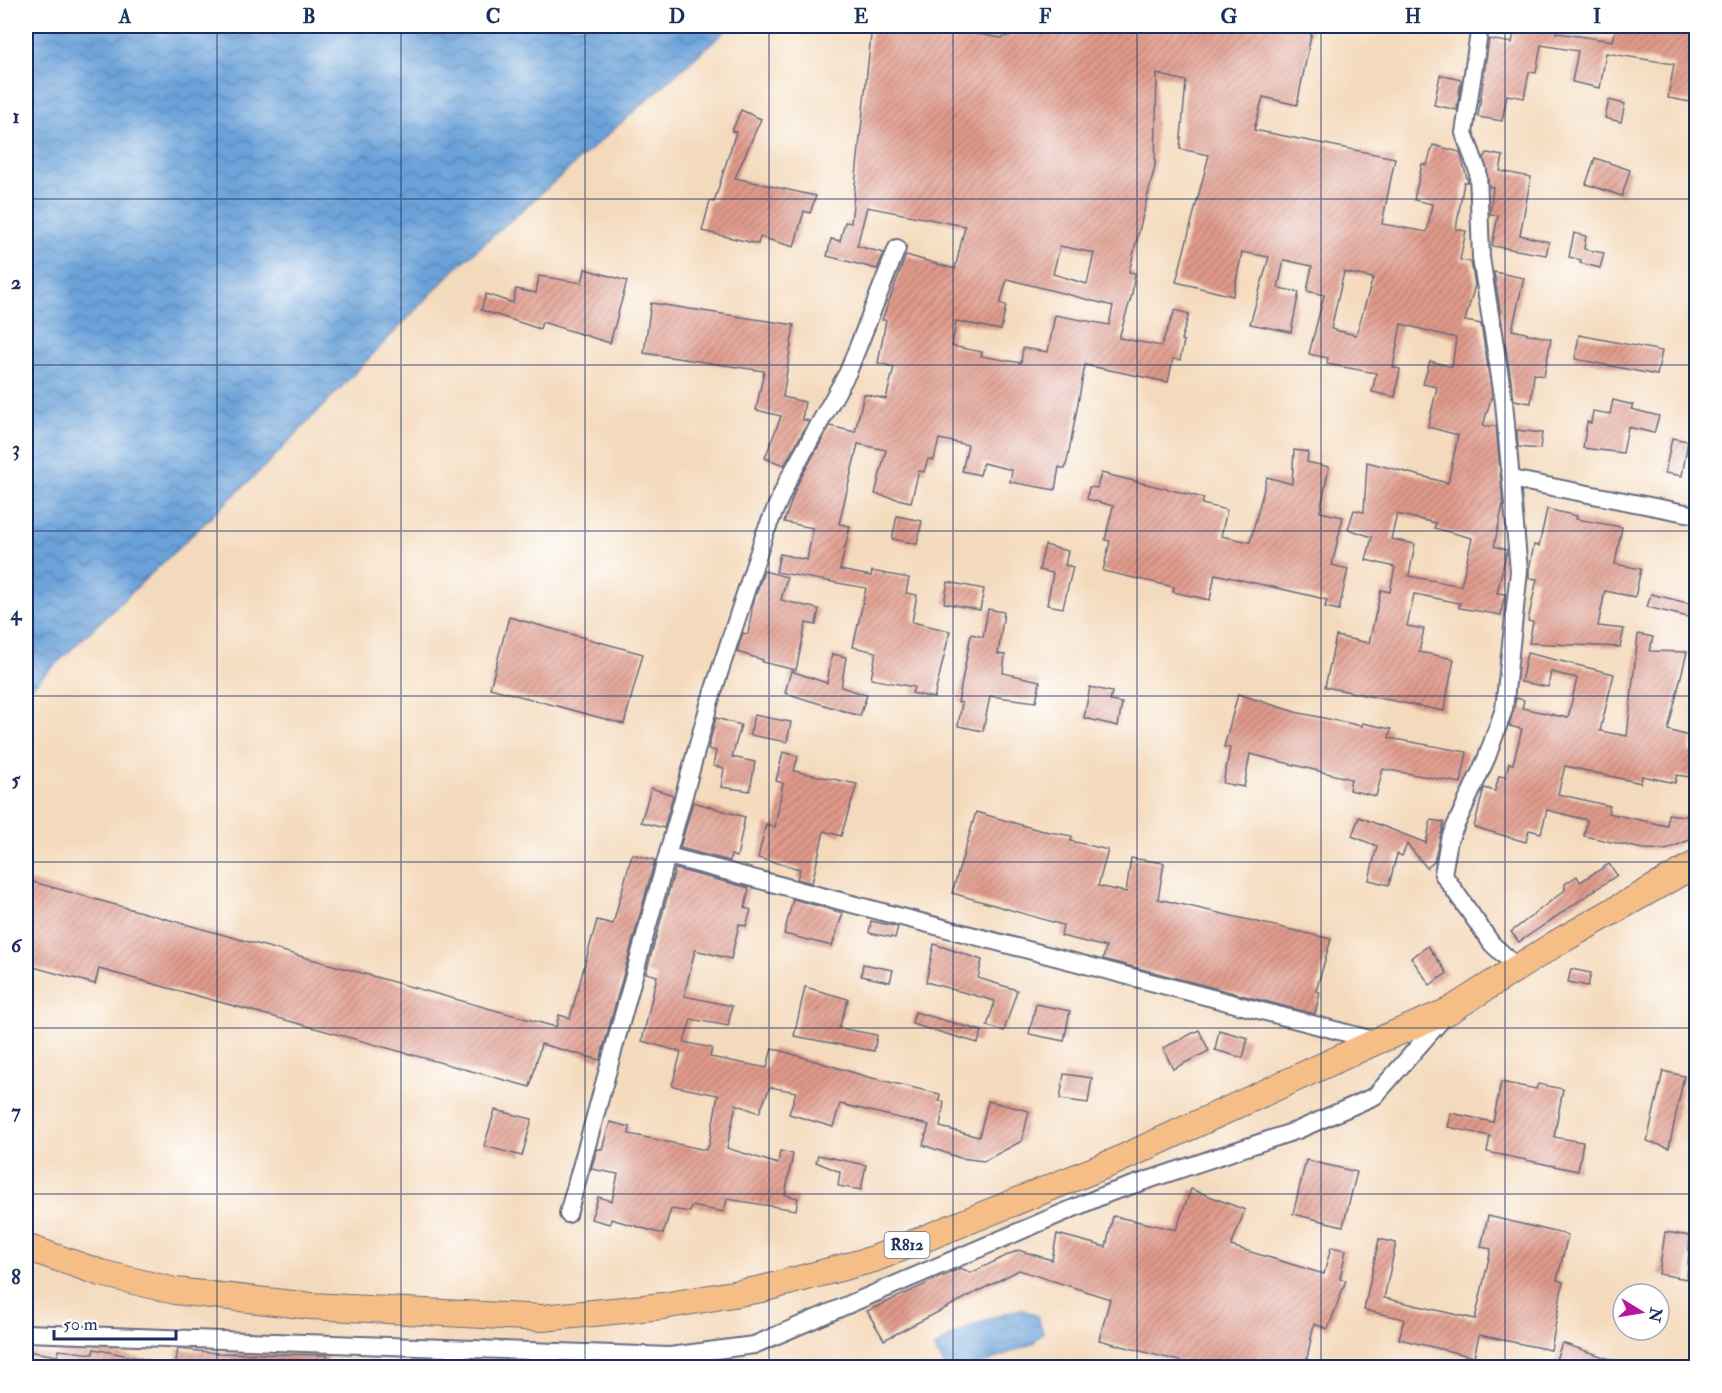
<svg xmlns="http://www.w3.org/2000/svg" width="1722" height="1393" font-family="'IM FELL Double Pica',serif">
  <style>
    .water { fill: url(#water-waves); stroke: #43689c; stroke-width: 1.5 }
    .building { fill: url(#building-hatch); fill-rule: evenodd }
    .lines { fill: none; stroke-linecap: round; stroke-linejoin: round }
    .street-casing { stroke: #676b7f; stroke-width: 20 }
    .primary-casing { stroke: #676b7f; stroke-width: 28 }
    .street { stroke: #fff; stroke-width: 16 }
    .primary { stroke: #f6be87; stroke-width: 26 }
    .grid { fill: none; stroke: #1b2f5e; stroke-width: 1.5; stroke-opacity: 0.55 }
    .labels { text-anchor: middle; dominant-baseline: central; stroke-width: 6; stroke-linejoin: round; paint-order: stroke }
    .shield { fill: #fff; stroke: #5f6d8e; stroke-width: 1.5 }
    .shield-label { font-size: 16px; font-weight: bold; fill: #1b2f5e }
    .neatline { fill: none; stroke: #1b2f5e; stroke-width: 2 }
    .grid-label { font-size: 20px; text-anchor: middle; font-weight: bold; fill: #1b2f5e }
  </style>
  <defs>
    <pattern id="water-waves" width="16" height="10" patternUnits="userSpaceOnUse" patternTransform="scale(1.5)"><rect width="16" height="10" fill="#6ba2d9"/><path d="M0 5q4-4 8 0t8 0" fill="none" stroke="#5784b3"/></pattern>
    <pattern id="building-hatch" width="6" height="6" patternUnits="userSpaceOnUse" patternTransform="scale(1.5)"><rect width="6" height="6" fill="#e09a8a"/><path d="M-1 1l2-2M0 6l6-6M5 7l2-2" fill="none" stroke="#b57e74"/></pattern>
  </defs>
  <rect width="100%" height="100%" fill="#fff"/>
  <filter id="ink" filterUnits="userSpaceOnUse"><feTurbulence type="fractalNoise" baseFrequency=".0167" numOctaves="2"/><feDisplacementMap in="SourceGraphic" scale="12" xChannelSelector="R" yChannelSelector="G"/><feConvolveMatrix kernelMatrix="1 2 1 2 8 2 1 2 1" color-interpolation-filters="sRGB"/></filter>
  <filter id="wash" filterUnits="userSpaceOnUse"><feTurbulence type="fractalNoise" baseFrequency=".008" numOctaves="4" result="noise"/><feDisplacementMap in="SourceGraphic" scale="24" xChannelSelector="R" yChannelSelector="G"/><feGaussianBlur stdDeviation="1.35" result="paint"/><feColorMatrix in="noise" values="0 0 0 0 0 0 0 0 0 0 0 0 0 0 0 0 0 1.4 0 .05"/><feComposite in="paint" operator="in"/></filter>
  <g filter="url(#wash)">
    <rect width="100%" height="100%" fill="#f4dabc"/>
    <g class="water">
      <path d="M26,26H731L455,269L266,465L26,692Z"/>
      <path d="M1021,1309L1037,1316L1043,1332L1034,1343L974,1367H946L934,1349C954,1331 995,1315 1021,1309Z"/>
    </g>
    <g id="blocks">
      <g class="building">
        <path d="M872,26H962L978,34L1001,38L1024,32L1034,26H1313L1297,105L1263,97L1254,130L1395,158L1382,224L1427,232L1432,204L1414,200L1422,164L1427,165L1433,145L1460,152L1468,182H1464L1456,229L1466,231L1460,260L1471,262L1475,285L1465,321L1481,324L1492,395L1483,426H1496L1503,505L1494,546L1507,550L1497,593L1505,594L1501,615L1459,608L1460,603L1414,594L1407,626L1424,629L1419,652L1454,659L1444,711L1325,687L1336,636L1369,643L1381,590L1390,592L1395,567L1366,560L1372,537L1348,529L1354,510L1364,512L1367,462L1448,483L1458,435L1428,427L1437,387L1423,384L1430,361L1452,367L1456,338L1401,324L1393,367L1400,369L1395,397L1372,392L1376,373L1327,364L1328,358L1309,354L1324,295L1307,291L1312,266L1284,260L1278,288L1299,292L1291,332L1250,324L1269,257L1242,252L1233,296L1176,282L1209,155L1180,149L1186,81L1157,74L1155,166L1129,272L1135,273L1132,294L1119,338L1161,346L1175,310L1189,314L1181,340L1184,341L1180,360L1173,359L1168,382L1085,365L1068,457L1065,469L1059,467L1055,490L1010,482L1012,470L983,463L980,475L962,471L968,445L939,439L934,460L928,459L924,472L919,471L911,502L875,494L886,450L858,444L839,524L850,526L840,570L871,576L872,571L909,578L906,593L917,595L912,622L950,631L934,698L912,693L914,687L871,679L876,652L853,647L866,588L776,572L780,554L807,560L813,528L784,522L797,485L830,426L855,432L864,394L886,399L894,367L878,363L886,320H882L906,255L955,269L965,226L867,207L857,246L884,253L877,269L827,256L831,239L840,241L845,222L851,223ZM1060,246L1094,253L1087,284L1053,274ZM1344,272L1373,278L1356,335L1331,329ZM1007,279L1113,306L1109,325L1055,315L1048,352L1023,348L1021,363L981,356L982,352L952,346L956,321L1001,330L1006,305L1000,304ZM1397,514L1436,523L1434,528L1472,538L1461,586L1409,576L1415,544L1391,539Z"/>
        <path d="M1545,26H1558L1556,33L1613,41L1616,26H1696V103L1668,98L1674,64L1606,53L1600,88L1572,82L1578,51L1541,45L1536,73L1529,72L1524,98L1507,95L1502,121L1478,117L1489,39L1512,43L1515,29L1530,32V28L1544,31Z"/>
        <path d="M1440,75L1461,80L1457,110L1434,105Z"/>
        <path d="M1609,100L1625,104L1621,122L1605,118Z"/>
        <path d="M741,110L761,119L735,178L816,196L810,213L804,211L794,247L760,237L758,244L702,231L710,201L714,202L736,132L732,131Z"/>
        <path d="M1487,153L1503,156L1500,171L1531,177L1520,235L1549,242L1546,255L1492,246L1498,215L1490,214L1493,187H1489L1484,158Z"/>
        <path d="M1595,158L1630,170L1622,196L1586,184Z"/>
        <path d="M1574,233L1586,236L1584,249L1604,253L1600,268L1580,263L1581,260L1569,257Z"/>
        <path d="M585,269L627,281L610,343L542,322L540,329L481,310L486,294L513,303L516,289L536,293L539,276L582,283Z"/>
        <path d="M1494,272L1524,278L1512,330L1551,339L1544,376L1534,374L1531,403L1514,400Z"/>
        <path d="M651,303L794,325L783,397L805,402L802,419L809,421L784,465L765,458L781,416L756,410L764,371L644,353Z"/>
        <path d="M1579,335L1662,351L1657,375L1575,359Z"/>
        <path d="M1613,400L1633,405L1631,409L1659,416L1654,433L1628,427L1623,453L1583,448L1587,422L1591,423L1593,411L1610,414Z"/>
        <path d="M1517,430L1542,433L1540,449L1518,447Z"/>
        <path d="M1672,438L1688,441L1682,476L1665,473Z"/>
        <path d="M1294,450L1308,452L1307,462L1329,467L1320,512L1343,517L1332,565L1348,569L1339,610L1325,607L1327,600L1312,596L1215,574L1210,600L1173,592L1174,587L1103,571L1110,541L1105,540L1113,506L1087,499L1089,487L1097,488L1101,473L1204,498L1202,504L1227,510L1221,536L1250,542L1267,477L1292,484Z"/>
        <path d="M1547,509L1577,516L1576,519L1622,527L1615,564L1641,569L1635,597L1605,591L1598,626L1624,629L1620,647L1529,643L1533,622L1528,621L1537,579L1529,578V569L1534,545L1539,546Z"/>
        <path d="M897,516L922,521L917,544L892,539Z"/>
        <path d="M1045,545L1068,551L1065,565L1073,567L1063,608L1047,605L1053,573L1039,570Z"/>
        <path d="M764,571L787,577L781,600L819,609L816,625L806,623L796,670L762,662L763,660L737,652L743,633L748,634L753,603Z"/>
        <path d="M948,582L984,589L980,610L944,603Z"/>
        <path d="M1651,594L1696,605V619L1647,607Z"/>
        <path d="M988,609L1004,612L998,654L1005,655L1003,673L1040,681L1036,702L990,696L983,731L958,726L962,703L958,702L971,634L983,637Z"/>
        <path d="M509,617L643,654L624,724L490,688Z"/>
        <path d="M1638,634L1653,637L1650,651L1687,652L1668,730L1692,737L1688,752L1696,754V778L1677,775L1675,783L1642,776L1641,783L1565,766L1558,794L1610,806L1608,813L1667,826L1668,814L1693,817L1691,827L1696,837L1666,850L1643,849L1584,836L1587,820L1547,810L1541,833L1529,830L1526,842L1474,827L1484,788L1495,791L1499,776L1506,777L1509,763L1513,764L1522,729L1509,726L1516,698L1524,700L1522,708L1568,718L1577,678L1551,672L1548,687L1521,682L1527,653L1614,674L1600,731L1627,736Z"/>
        <path d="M832,654L846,657L841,687L867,695L860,716L785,693L791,671L827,683Z"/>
        <path d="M1090,687L1112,692L1110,701L1122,703L1118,726L1084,718Z"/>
        <path d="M1238,694L1295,712L1362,726V723L1391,729L1389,738L1467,752L1461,783L1383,769L1376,796L1349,790L1351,779L1250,754L1244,787L1223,783L1230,748L1224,747Z"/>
        <path d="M754,715L791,722L787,742L750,735Z"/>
        <path d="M716,718L741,725L732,757L755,762L750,791L721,787L724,768L713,766L716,751L708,749Z"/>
        <path d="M783,752L798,756L794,771L857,784L841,836L824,831L812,883L797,879L800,869L758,858L766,824L775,827L783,783L776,781Z"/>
        <path d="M651,788L673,795L664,828L641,822Z"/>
        <path d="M693,802L745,817L737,857L731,855L730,861L680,848Z"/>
        <path d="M976,812L1039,830L1072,836L1071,841L1108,850L1098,886L1126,892L1131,858L1164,863L1158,899L1331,939L1316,991L1320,992L1315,1014L1103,959L1106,947L1061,936L1063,925L952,893Z"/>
        <path d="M1359,817L1426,843L1431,820L1444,822L1434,862L1427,868L1407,844L1402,856L1397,854L1389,885L1369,880L1377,846L1352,836Z"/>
        <path d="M632,854L655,860L600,1060L541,1044L530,1087L99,969L95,984L26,965V880L556,1027L559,1015L570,1018L597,920L613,924Z"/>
        <path d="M1609,864L1617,875L1519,942L1511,932L1565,890V884L1577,876L1580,882Z"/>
        <path d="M675,869L749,888L745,908L751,910L746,926L739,924L731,959L695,950L684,996L732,1006L728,1026L691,1019L684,1042L712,1048L710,1057L767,1068L772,1048L868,1077L940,1094L939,1101L944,1102L940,1127L979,1137L988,1101L1029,1111L1022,1141L984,1161L960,1158L923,1145L929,1125L840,1104L833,1127L789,1114L796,1092L770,1087L759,1113L736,1104L727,1148L778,1164L780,1151L793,1154L785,1195L798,1198L796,1210L727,1199L724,1212L691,1206L690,1212L671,1209L663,1234L611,1219L610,1224L591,1219L598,1197L612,1201L618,1174L591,1169L597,1149H602L610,1122L630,1127L629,1134L706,1150L709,1145L718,1095L672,1086L681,1052L642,1041L657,976L646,973Z"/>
        <path d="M793,899L843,913L832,946L784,934Z"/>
        <path d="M871,921L898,927L895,938L869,933Z"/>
        <path d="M934,944L982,960L978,978L1017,990L1004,1031L987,1026L995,1001L926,982Z"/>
        <path d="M1428,946L1447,973L1430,985L1411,958Z"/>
        <path d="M863,964L893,970L890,982L861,976Z"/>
        <path d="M1571,969L1591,973L1588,986L1568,982Z"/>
        <path d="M805,987L848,999L839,1028L877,1035L874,1051L794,1036Z"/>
        <path d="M1036,1004L1070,1011L1064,1041L1029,1034Z"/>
        <path d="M915,1012L982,1031L978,1043L912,1024Z"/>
        <path d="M1199,1030L1209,1051L1173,1069L1163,1048Z"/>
        <path d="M1219,1030L1248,1038L1243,1058L1215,1050Z"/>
        <path d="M1663,1071L1684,1076L1669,1148L1647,1141Z"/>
        <path d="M1064,1074L1092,1078L1088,1103L1060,1099Z"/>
        <path d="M1501,1082L1536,1089L1538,1084L1563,1089L1554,1137L1583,1142L1578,1171L1487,1152L1490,1136L1448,1127L1451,1113L1493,1122Z"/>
        <path d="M495,1110L532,1119L522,1156L484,1146Z"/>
        <path d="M818,1155L866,1165L861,1190L838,1186L840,1172L816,1162Z"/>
        <path d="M1306,1160L1357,1172L1343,1226L1293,1214Z"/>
        <path d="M1191,1189L1245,1210L1231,1246L1324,1274L1331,1247L1346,1250L1340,1279L1346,1280L1328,1329L1314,1324L1305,1368H1193L1194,1365L1099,1340L1110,1299L1019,1270L884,1340L867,1311L961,1268L971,1273L1018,1250L1052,1260L1057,1234L1106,1247L1113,1216L1176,1230Z"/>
        <path d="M1488,1216L1568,1235L1557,1280L1563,1282L1551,1350L1479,1335L1474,1357L1399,1339L1404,1319L1364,1310L1379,1239L1396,1243L1384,1298L1475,1319L1491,1249L1481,1247Z"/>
        <path d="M1665,1232L1690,1236L1687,1279L1659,1274Z"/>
        <path d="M1562,1343L1628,1365V1368H1553Z"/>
        <path d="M94,1349L149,1360L148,1368H26V1351L58,1356L59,1350L93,1354Z"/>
        <path d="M178,1349L218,1353L327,1355V1368H175Z"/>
      </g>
    </g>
  </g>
  <g filter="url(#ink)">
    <use href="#blocks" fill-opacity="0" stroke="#676b7f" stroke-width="1.5"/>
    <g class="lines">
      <defs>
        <g id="street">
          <path d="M1480,26L1464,133L1478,171L1481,258L1504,402L1519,571L1504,709L1487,757L1449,840L1443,874L1492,944L1517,967"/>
          <path d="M1511,479L1696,515"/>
          <path d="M668,856L1377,1041"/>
          <path d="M568,1214L710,701L765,533L788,480L848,372L897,248"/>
          <path d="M26,1333L670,1356L754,1345L1109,1193L1298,1130L1375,1096L1445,1016"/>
        </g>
        <path id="primary" d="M26,1247L101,1273L175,1291L311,1306L543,1318L663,1306L762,1289L874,1259L1116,1161L1377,1041L1449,1011L1555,944L1696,864"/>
      </defs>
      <use href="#street" class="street-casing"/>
      <use href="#primary" class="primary-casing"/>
      <use href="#street" class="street"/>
      <use href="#primary" class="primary"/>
    </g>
  </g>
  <path class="grid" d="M217,26V1368M401,26V1368M585,26V1368M769,26V1368M953,26V1368M1137,26V1368M1321,26V1368M1505,26V1368M26,199H1696M26,365H1696M26,531H1696M26,696H1696M26,862H1696M26,1028H1696M26,1194H1696"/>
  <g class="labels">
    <rect class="shield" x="884.5" y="1232" width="45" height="26" rx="4.5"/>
    <g class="shield-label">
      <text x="907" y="1245">R812</text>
    </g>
  </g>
  <rect width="1722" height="1393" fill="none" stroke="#fff" stroke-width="66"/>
  <g transform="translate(1641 1312) rotate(101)"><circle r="28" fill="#ffffff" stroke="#a4acbf" stroke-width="1.5"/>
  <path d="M0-4.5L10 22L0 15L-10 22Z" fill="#b5179e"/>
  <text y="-9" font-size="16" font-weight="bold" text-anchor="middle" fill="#1b2f5e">N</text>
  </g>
  <path d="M54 1330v9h122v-9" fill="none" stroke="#1b2f5e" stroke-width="3"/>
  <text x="63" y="1330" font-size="18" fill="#1b2f5e" stroke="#ffffff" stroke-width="4.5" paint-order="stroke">50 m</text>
  <rect x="33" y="33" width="1656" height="1327" class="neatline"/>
  <g class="grid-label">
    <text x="125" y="23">A</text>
    <text x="309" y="23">B</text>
    <text x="493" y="23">C</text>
    <text x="677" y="23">D</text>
    <text x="861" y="23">E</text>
    <text x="1045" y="23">F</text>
    <text x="1229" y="23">G</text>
    <text x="1413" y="23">H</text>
    <text x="1597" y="23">I</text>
    <text x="16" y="123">1</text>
    <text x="16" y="289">2</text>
    <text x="16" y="455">3</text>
    <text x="16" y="620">4</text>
    <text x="16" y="786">5</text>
    <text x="16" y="952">6</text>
    <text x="16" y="1118">7</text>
    <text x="16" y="1284">8</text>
  </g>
</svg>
